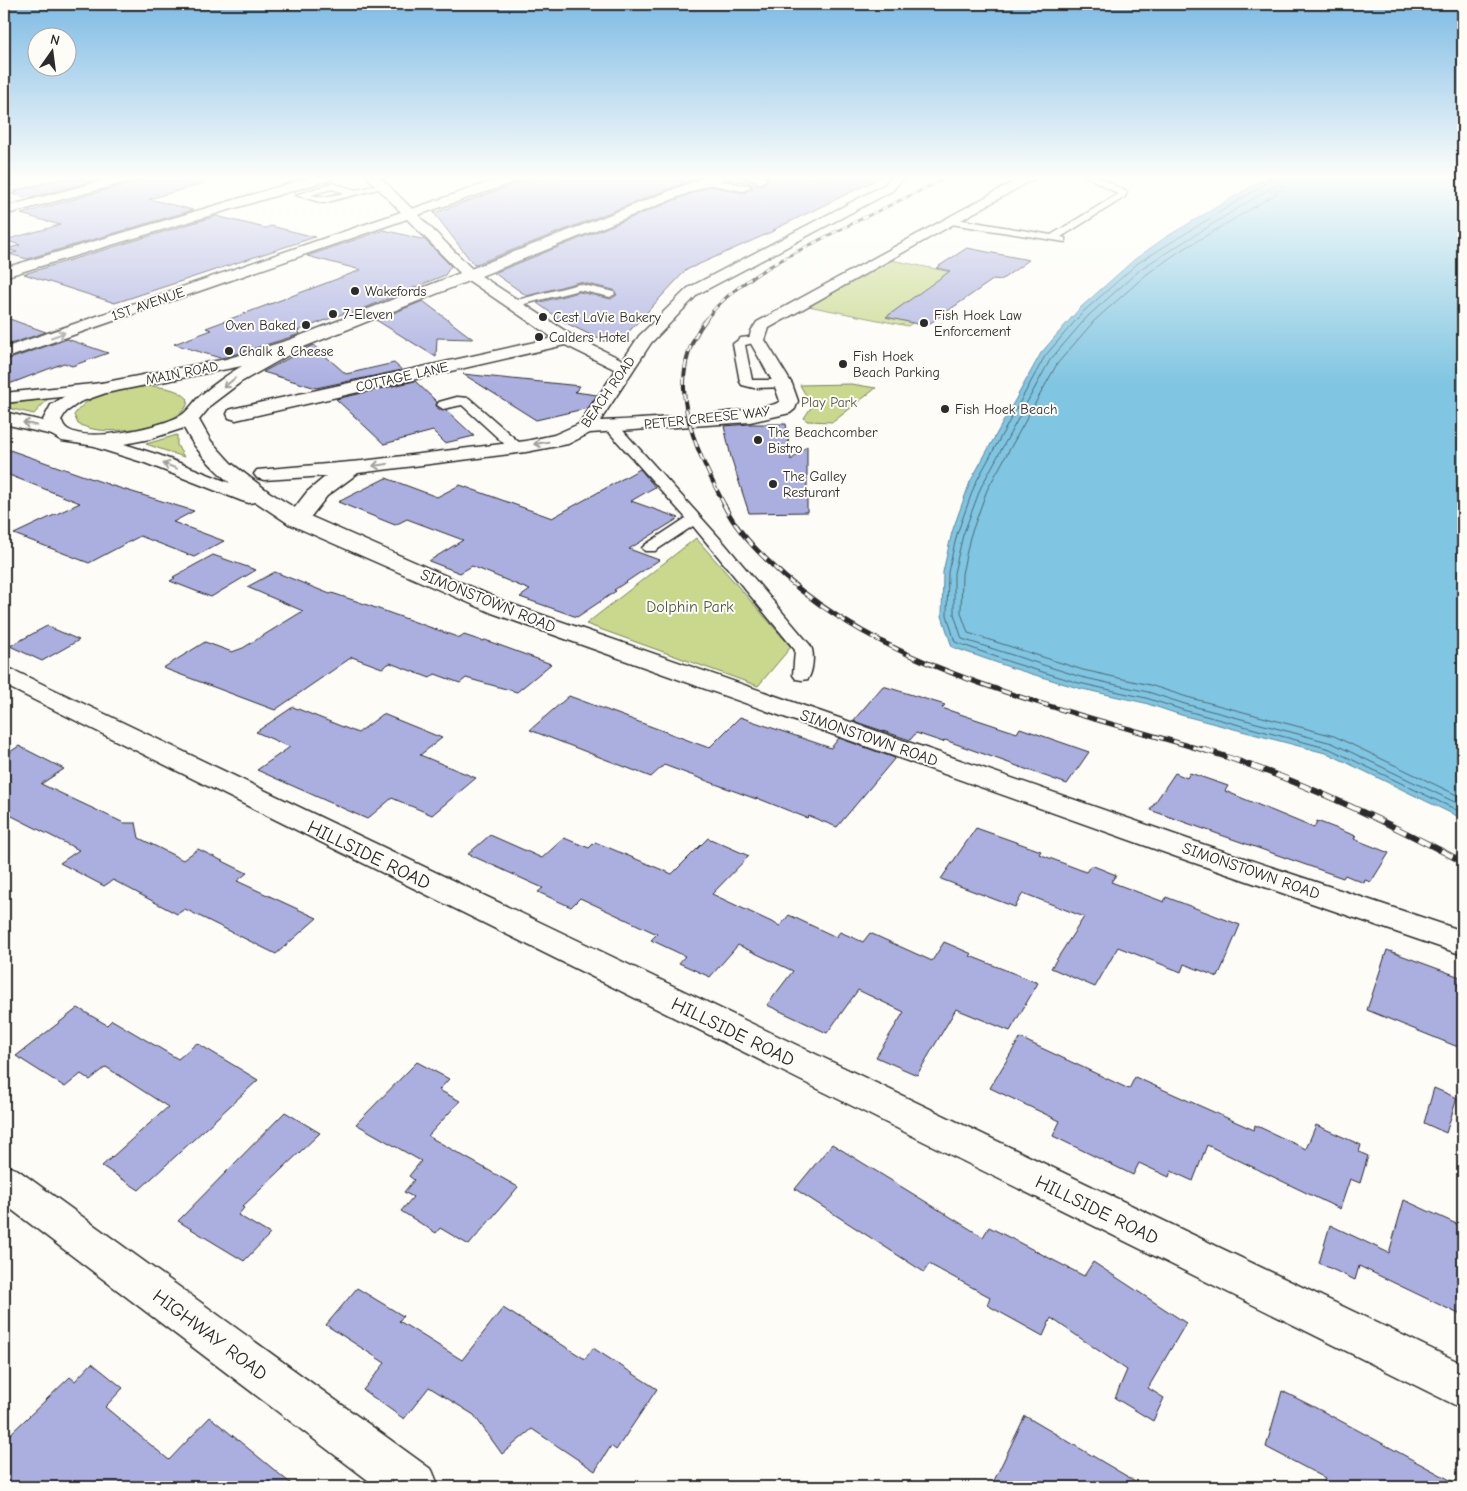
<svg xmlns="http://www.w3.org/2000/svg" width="1467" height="1491" font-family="'Comic Neue',sans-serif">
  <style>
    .green { fill: #c9d88c; stroke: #7a825c }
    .water { fill: #80c5e1; stroke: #5e8798 }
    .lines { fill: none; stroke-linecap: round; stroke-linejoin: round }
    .shore { stroke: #4d6974; stroke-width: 1 }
    .building { fill: #abafe0; stroke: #2b2b2b }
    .service-casing { stroke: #2b2b2b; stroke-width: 3 }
    .minor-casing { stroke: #2b2b2b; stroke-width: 3 }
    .secondary-casing { stroke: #2b2b2b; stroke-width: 3 }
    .primary-casing { stroke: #2b2b2b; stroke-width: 3 }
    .service { fill: #fdfcf7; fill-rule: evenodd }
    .minor { fill: #fdfcf7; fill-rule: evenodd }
    .secondary { fill: #fdfcf7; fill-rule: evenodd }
    .primary { fill: #fdfcf7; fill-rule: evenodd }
    .rail-far3-casing { stroke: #2b2b2b; stroke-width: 3 }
    .rail-far2-casing { stroke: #2b2b2b; stroke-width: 4 }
    .rail-far1-casing { stroke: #2b2b2b; stroke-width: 5 }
    .rail-casing { stroke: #2b2b2b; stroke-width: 6 }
    .rail-far3 { stroke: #fdfcf7; stroke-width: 2; stroke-dasharray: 5.5; stroke-linecap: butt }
    .rail-far2 { stroke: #fdfcf7; stroke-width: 2.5; stroke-dasharray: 8; stroke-linecap: butt }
    .rail-far1 { stroke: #fdfcf7; stroke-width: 3; stroke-dasharray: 10; stroke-linecap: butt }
    .rail { stroke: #fdfcf7; stroke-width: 4.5; stroke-dasharray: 13; stroke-linecap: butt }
    .oneway { stroke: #9e9e9b }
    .poi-dot { fill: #2b2b2b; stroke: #fdfcf7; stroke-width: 2 }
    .labels { text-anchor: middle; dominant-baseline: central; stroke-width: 4; stroke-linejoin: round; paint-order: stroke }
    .far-poi-label { font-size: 14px; fill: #2b2b2b; stroke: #fdfcf7; text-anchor: start }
    .far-street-label { font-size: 14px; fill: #2b2b2b; stroke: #fdfcf7 }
    .far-park-label { font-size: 14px; fill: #525643; stroke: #fdfcf7 }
    .street-label { font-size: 16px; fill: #2b2b2b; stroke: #fdfcf7 }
    .park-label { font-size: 16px; fill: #525643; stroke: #fdfcf7 }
    .near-street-label { font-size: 19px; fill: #2b2b2b; stroke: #fdfcf7 }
  </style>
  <rect width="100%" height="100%" fill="#fdfcf7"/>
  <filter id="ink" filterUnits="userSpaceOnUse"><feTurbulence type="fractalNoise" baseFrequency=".02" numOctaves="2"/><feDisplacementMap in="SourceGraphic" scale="10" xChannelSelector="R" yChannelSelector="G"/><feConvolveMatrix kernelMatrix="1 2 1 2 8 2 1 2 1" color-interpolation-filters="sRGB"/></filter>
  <g filter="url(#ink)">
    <g class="green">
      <path d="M891,260L981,278L908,326L808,306Z"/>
      <path d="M851,384L876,388L833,422L807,421L804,418L812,406L800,385Z"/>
      <path d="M153,386C167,388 178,389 188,399C187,401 188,404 186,407C175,427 114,434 93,429C88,428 83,426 78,424L74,415C91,390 125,388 153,386Z"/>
      <path d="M48,399L34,414L4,407V404Z"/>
      <path d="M177,435V445L184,457L146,444Z"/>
      <path d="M696,538L791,647L758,686L586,624Z"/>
    </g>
    <path class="water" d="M1269,176H1463V819L1329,754L1181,715L1145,703L1078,688L1012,668L952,647L942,616L943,572L952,532L970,482L1041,353L1080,308L1135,259L1166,237Z"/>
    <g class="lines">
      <g class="shore">
        <path d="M1271,176L1268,182L1138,263L1083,312L1045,356L975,484L957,534L948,572L947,615L955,642L1013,663L1079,683L1146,698L1183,710L1330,749L1463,813"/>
        <path d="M1277,176L1276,183L1272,187L1142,268L1088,316L1050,360L981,487L963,535L954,573V614L962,639L1081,677L1148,692L1185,704L1332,743L1463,806"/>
        <path d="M1284,176L1282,186L1276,194L1177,253L1147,274L1094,321L1057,364L987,490L970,537L962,574L961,613L968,633L1083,670L1150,685L1187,697L1334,736L1463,798"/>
      </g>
    </g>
    <g class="building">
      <path d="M71,176H113L30,198L12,194L18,192L14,191Z"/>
      <path d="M142,176H204L205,183L149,199L193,210L27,259L9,254L17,252L7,249L20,245L5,240L60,225L21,214L138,181Z"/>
      <path d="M538,176H703L474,265L434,213Z"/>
      <path d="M727,176H740L759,186L769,180L765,176H884L773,230H776L686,270L622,339L614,341H603L564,322L537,303L579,292L611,299L617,295L614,290L579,282L527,296L494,273L710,186L743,193L753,188L748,182L725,180Z"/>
      <path d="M216,216L265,228L271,226L315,237L115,303L24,274Z"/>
      <path d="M384,230L425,240L451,266L445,275L353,313L350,311L297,331L300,334L288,338L226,357L220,358L174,344L212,330L206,328L361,270L307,256Z"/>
      <path d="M967,248L1029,260L1001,280L994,279L926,326L886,317L950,271L936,268Z"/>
      <path d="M423,301L473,339L437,338L436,357L376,320Z"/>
      <path d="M4,317L46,332L4,346Z"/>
      <path d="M67,339L108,353L72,366L64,363L4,386V361Z"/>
      <path d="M313,345L346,374L394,363L402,370L316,388L263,372Z"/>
      <path d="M463,374L580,386L575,392L597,395L588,408L536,420Z"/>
      <path d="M415,381L437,402L436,407L442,411L446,410L474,436L445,443L433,431L384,444L336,399Z"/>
      <path d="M750,424H786L791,460L807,446V512L749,513L731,457L724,426Z"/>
      <path d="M4,448L113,486L194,511L173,522L224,541L194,557L140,536L89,563L14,534L80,503L4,473Z"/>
      <path d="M640,469L655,487L631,501L679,518L629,549L659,560L614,590L616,591L577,617L520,597L530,590L472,566L460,573L429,561L463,540L407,519L395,525L338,502L386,478L437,497L460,485L552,518Z"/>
      <path d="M213,555L256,570L211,597L170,581L175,578L173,577Z"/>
      <path d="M275,572L330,594L332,593L359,602L460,638L464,635L482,641L485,640L551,664L517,692L466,678L460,683L435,674L430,678L390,663L382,668L352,657L275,710L163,668L205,642L232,652L243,648L303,611L247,587Z"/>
      <path d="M47,626L79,640L42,661L10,646Z"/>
      <path d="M883,686L945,705L942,708L1017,733L1020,728L1089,752L1067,784L945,740L943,742L916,733L910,740L853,721Z"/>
      <path d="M569,696L709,748L740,717L831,748L839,738L895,758L837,827L809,816L807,818L757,798L756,799L664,765L651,777L530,730Z"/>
      <path d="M293,707L358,733L383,714L442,738L420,755L476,778L432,815L392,798L367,819L257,770L290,747L256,732Z"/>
      <path d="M19,746L64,769L41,784L124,823H136L139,838L183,860L198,849L247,873L237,881L317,918L276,954L185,909L177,914L113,880L104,886L60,863L79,850L4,812V756Z"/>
      <path d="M1175,773L1187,778L1190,773L1228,786L1225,791L1314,828L1317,821L1356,836L1354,839L1389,853L1371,882L1365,880L1364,883L1345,875L1343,878L1150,810Z"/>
      <path d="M976,828L1041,851L1039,854L1086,872L1091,865L1116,875L1111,882L1164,902L1166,897L1240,925L1218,977L1184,964L1181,972L1118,947L1095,987L1051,968L1084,917L1023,893L1015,907L941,879Z"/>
      <path d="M490,835L542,858L564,838L589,848L595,842L672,874L708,838L749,856L712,894L780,926L789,915L836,937L840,932L863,942L870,933L932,961L944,942L972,954L970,956L1038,983L1010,1031L956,1009L917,1075L876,1057L904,1012L858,990L827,1033L767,1005L793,971L738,945L710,977L679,963L685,956L651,940L657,934L580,898L571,907L538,892L543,888L468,854Z"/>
      <path d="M1387,950L1460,977L1458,986L1463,988V1049L1367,1010Z"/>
      <path d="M78,1008L107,1025L112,1020L178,1059L197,1043L258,1080L139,1190L102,1166L168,1107L106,1067L90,1080L81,1074L65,1087L16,1056Z"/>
      <path d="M1020,1038L1129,1089L1135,1077L1254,1130L1255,1125L1306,1149L1316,1125L1361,1145L1359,1152L1368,1156L1360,1183L1350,1179L1340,1209L1207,1145L1193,1181L1171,1171L1169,1177L1139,1163L1133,1175L1053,1136L1060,1121L990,1088Z"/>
      <path d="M417,1062L449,1079L439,1090L460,1101L428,1136L518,1187L469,1245L440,1228L436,1233L401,1211L413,1197L404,1192L414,1180L409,1176L421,1161L356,1124Z"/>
      <path d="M1434,1088L1457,1098L1446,1133L1424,1123Z"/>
      <path d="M285,1112L320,1133L242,1207L244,1208L238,1215L270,1234L244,1261L178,1221Z"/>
      <path d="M832,1144L983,1237L989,1227L1084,1276L1093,1262L1186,1323L1148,1388L1164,1398L1153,1421L1115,1398L1127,1370L1051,1318L1043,1336L987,1305L990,1297L929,1264L924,1272L795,1189Z"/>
      <path d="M1404,1200L1463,1227V1316L1359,1266L1355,1280L1319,1263L1330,1225L1389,1253Z"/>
      <path d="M357,1288L403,1316L399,1321L462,1360L503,1308L585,1359L593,1348L657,1389L616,1450L611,1446L595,1471L532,1429L502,1454L474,1415L429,1387L404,1419L363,1390L385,1363L326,1325Z"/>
      <path d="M92,1363L123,1388L105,1407L169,1460L210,1417L295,1487H15L4,1476V1440L70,1377L75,1381Z"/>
      <path d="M1282,1391L1324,1412L1463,1487H1322L1325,1478L1266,1447Z"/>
      <path d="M1025,1416L1059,1436L1145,1487H991Z"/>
    </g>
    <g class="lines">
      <defs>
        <g id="service">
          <path d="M742,176H760L767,179L759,184L755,180Z"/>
          <path d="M895,176H912C908,180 898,180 895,176Z"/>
          <path d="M1086,176H1097L1127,192L1125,197L1061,237L1065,238V242L951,224L946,221L951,218L1051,235L1118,194Z"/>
          <path d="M706,178L743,185L747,184L751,187L743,191L703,183V179Z"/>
          <path d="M332,183L356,190L382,184L386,187L323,203L296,195ZM332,189L345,193L323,197L311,195Z"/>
          <path d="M579,284L614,292L615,294L610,297L579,290L513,307L508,304L509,302Z"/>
          <path d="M757,336L763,339L761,341L745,345L752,380H783L789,384L787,387L754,388L742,385L740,382L733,344L741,338Z"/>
          <path d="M457,397L469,398L521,444L523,447L521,450H511L462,405L443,409L437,405L439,402Z"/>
          <path d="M612,423L617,424L724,543L810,645C815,652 813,672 808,679L802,680L796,679L793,675L795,650L693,526L655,551H645L642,548L645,545L686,518L607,430L606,427L607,424Z"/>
        </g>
        <g id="minor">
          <path d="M120,176H140L138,179L4,215V207Z"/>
          <path d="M315,176H334L332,179L4,277V268Z"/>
          <path d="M366,176H379L412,209L507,176H525L523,179L418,215L475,272L573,336L623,360L639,336L688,288L884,185L892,176H905L892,191L698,294L651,343L600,421C624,420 771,413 780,401L774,384L749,340L751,331L757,322L1024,176H1039L769,328L765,340L792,384L798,401L795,409L790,413L750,422L590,433L568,444L526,452L358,473L327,496L305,524L297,525L289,524L286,519L307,492L326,476L264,480L257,478L254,474L257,470L362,461L526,441L554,435L579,424L616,370L565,345L236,420L229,418L227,414L229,410L236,408L553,338L465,278L407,219L4,359V348L401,212Z"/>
          <path d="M4,667L13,670L1463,1364V1409L4,685Z"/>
          <path d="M4,1165L18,1170L432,1470L439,1487H377L4,1204Z"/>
        </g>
        <g id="secondary">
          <path d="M102,383L108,384L111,388L108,392L4,403V393Z"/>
          <path d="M4,412L64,426L67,430L64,434L57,436L4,424Z"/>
        </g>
        <path id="primary" d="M708,176H725L723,179L301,348L241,382L212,404L199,420L211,441L231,463L269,492L305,514L508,603L1199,843L1463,931V955L1177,857L492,613L289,524L256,502L249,503L242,501L145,463L97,448L95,446L62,441L50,434L43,420L51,405L68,394L96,384L226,359L289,340ZM242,366C228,374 214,384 201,395C193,402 189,411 180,416C160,427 83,445 65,427C63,425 63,422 61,420L66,412L80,402L106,393ZM184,428C195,450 212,467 230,483L159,455L124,444L150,439Z"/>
      </defs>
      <use href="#service" class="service-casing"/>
      <use href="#minor" class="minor-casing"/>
      <use href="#secondary" class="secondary-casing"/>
      <use href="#primary" class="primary-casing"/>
      <use href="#service" class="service"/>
      <use href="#minor" class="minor"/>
      <use href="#secondary" class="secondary"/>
      <use href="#primary" class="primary"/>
      <defs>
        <path id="rail-far3" d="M706,319C737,279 787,257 831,234C871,214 911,195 951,176"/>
        <path id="rail-far2" d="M707,318C660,378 694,446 725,506"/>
        <path id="rail-far1" d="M724,505C735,527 750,544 768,561C878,672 1061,707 1206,751"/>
        <path id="rail" d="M1202,749C1293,777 1379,818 1463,862"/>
      </defs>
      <use href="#rail-far3" class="rail-far3-casing"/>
      <use href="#rail-far2" class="rail-far2-casing"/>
      <use href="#rail-far1" class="rail-far1-casing"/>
      <use href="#rail" class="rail-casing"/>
      <use href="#rail-far3" class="rail-far3"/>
      <use href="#rail-far2" class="rail-far2"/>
      <use href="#rail-far1" class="rail-far1"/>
      <use href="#rail" class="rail"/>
    </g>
    <defs><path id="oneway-shaft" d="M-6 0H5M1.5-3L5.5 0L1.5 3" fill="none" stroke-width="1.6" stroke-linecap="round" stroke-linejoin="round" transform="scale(1.25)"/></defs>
    <g class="oneway">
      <use href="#oneway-shaft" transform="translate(58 335) rotate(-19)"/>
      <use href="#oneway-shaft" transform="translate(229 383) rotate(141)"/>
      <use href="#oneway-shaft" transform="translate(30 424) rotate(-167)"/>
      <use href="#oneway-shaft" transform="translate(541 443) rotate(171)"/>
      <use href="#oneway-shaft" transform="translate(380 465) rotate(172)"/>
      <use href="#oneway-shaft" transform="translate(170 466) rotate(-160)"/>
    </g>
  </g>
  <linearGradient id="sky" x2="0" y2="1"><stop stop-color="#7ebbe5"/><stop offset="0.46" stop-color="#fefefb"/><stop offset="1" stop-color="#fefefb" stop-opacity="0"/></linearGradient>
  <rect width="1467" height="385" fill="url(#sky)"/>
  <g class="poi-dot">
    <circle cx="355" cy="291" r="5"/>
    <circle cx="333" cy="314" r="5"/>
    <circle cx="543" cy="317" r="5"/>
    <circle cx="924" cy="323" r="5"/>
    <circle cx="306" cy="325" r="5"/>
    <circle cx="539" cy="337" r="5"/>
    <circle cx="229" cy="351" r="5"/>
    <circle cx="843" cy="364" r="5"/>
    <circle cx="945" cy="409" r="5"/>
    <circle cx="758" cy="440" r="5"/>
    <circle cx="773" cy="484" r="5"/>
  </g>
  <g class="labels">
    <g class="far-poi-label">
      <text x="365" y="291">Wakefords</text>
      <text x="343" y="314">7-Eleven</text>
      <text x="934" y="315">Fish Hoek Law<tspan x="934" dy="16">Enforcement</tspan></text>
      <text x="553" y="317">Cest LaVie Bakery</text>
      <text x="296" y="325" text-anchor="end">Oven Baked</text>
      <text x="549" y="337">Calders Hotel</text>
      <text x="239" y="351">Chalk &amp; Cheese</text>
      <text x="853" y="356">Fish Hoek<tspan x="853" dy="16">Beach Parking</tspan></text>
      <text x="955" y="409">Fish Hoek Beach</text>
      <text x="768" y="432">The Beachcomber<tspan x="768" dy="16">Bistro</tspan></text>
      <text x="783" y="476">The Galley<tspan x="783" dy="16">Resturant</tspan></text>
    </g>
    <g class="far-street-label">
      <text transform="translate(148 304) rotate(-19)">1ST AVENUE</text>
      <text transform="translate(182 373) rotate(-11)">MAIN ROAD</text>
      <text transform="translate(402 377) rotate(-13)">COTTAGE LANE</text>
      <text transform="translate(608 392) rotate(-55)">BEACH ROAD</text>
      <text transform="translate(707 418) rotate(-6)">PETER CREESE WAY</text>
    </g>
    <g class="far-park-label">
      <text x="829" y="402">Play Park</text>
    </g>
    <g class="street-label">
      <text transform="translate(488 601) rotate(22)">SIMONSTOWN ROAD</text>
      <text transform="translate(869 738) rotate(19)">SIMONSTOWN ROAD</text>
      <text transform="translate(1251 871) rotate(19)">SIMONSTOWN ROAD</text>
    </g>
    <g class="park-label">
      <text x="690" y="607">Dolphin Park</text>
    </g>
    <g class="near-street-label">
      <text transform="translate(369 855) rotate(26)">HILLSIDE ROAD</text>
      <text transform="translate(733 1032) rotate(26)">HILLSIDE ROAD</text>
      <text transform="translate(1097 1210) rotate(26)">HILLSIDE ROAD</text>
      <text transform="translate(210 1335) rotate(37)">HIGHWAY ROAD</text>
    </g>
  </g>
  <rect width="1467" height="1491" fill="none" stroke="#fdfcf7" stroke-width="20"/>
  <rect x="10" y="10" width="1447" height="1471" fill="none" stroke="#2b2b2b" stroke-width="2" filter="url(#ink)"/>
  <g transform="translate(52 52) rotate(14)"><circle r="24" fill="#fdfcf7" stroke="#a9a8a5"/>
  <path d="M0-4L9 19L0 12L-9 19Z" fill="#2b2b2b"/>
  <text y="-8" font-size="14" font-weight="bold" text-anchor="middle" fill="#2b2b2b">N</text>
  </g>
</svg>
